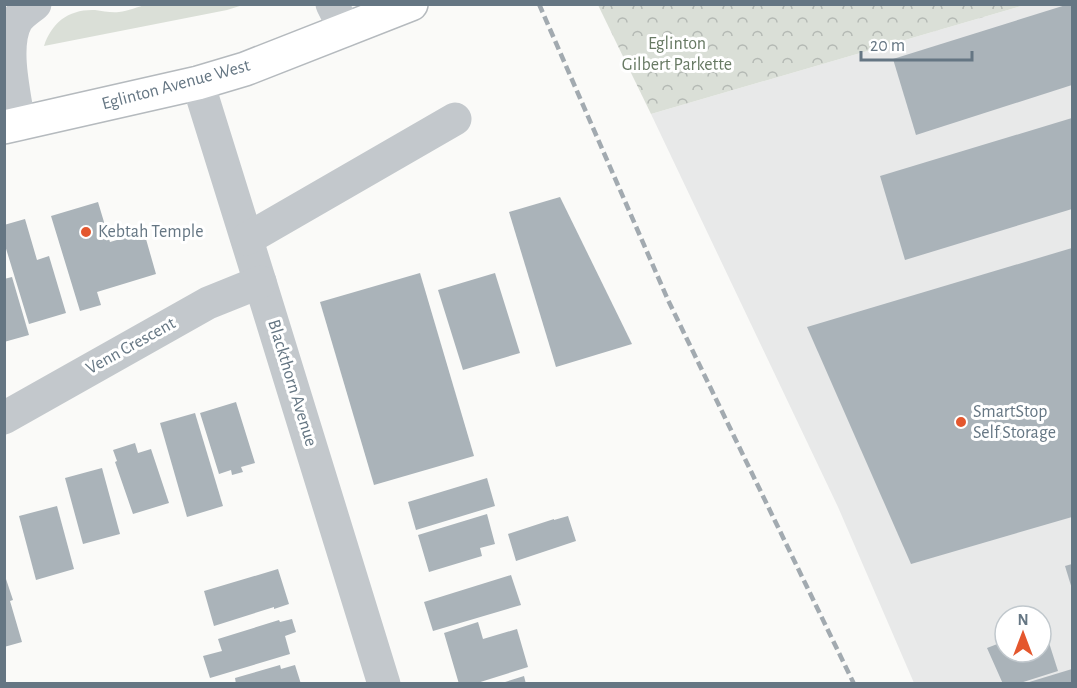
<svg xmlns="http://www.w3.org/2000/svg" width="1077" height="688" font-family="'Alegreya Sans',sans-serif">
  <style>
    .built { fill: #e8e9e9; fill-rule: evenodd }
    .park { fill: url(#park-crowns) }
    .garden { fill: #dadfd7 }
    .building { fill: #aab3b9 }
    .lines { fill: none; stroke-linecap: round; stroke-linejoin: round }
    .major-casing { stroke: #b5babe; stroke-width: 36 }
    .minor { stroke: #c3c8cc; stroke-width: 33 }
    .major { stroke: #fff; stroke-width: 33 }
    .rail { stroke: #a2aab0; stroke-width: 4.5; stroke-dasharray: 9 4.5; stroke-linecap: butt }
    .poi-dot { fill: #e4572e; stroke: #fff; stroke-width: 2 }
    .labels { text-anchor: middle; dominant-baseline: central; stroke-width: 6; stroke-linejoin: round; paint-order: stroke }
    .park-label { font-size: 18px; fill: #687a64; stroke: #fff }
    .street-label { font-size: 18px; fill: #657683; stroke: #fff }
    .poi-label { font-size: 18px; fill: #657683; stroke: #fff; text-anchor: start }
  </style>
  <defs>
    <pattern id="park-crowns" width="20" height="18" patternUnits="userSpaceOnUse" patternTransform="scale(1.5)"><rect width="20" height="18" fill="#dadfd7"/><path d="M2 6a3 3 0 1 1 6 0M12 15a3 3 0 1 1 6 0" fill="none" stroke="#b4b9b4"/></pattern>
  </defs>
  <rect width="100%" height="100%" fill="#fafaf8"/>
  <path class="built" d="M1025,5H1072V683H914L838,507L651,114ZM1005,616H1041V652H1005Z"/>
  <path class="park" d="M598,5H1025L651,114Z"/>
  <path class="garden" d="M147,4L243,5L227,10L44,46C52,22 69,9 95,10C103,11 111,13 119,12C128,11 138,7 147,4Z"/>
  <g class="building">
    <path d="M1069,4H1072V85L916,135L893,59Z"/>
    <path d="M1072,118V209L905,260L880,176Z"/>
    <path d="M560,197L632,344L556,367L509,212Z"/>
    <path d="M98,202L110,242L144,232L156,274L97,292L101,305L80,311L51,216Z"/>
    <path d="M25,219L37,260L49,256L66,313L29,324L4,242V225Z"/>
    <path d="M1072,248V517L911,564L807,327Z"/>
    <path d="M420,273L474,456L374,485L320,302Z"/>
    <path d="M495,273L520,353L463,370L438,290Z"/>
    <path d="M12,277L29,335L4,342V279Z"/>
    <path d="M236,402L255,463L241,467L243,472L232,475L231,470L219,474L200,413Z"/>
    <path d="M195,413L223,506L187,517L160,423Z"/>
    <path d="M135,443L138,453L151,449L169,503L133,514L115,462L117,461L113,450Z"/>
    <path d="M102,468L120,534L83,544L65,478Z"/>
    <path d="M487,478L495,506L416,530L408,502Z"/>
    <path d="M57,506L74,569L36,580L19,516Z"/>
    <path d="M487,514L495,544L480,548L482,556L429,572L418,535Z"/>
    <path d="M568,516L576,541L516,561L508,534L554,519V520Z"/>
    <path d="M1072,564V589L1065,566Z"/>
    <path d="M278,569L289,604L274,609V607L214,626L204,591Z"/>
    <path d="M4,573L13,600L10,601L22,642L4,647Z"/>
    <path d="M511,575L521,605L433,631L424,602Z"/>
    <path d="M292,619L296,632L285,636L290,654L210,678L203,656L222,651L218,639L279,620L280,622Z"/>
    <path d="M478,622L483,639L517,629L528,667L474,684H459L444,633Z"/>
    <path d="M1044,627L1058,671L1017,684H1003L987,648L1005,641V652H1041V628Z"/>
    <path d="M280,665L281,669L295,665L301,684H236L235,678Z"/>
    <path d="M1072,669V684H1026V683Z"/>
    <path d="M524,676L526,684H502V683Z"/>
  </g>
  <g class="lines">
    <defs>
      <path id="major" d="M4,127L198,83L245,69L411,4"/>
    </defs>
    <use href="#major" class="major-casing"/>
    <g class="minor">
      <path d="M332,4L345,30"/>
      <path d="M198,83L260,282L384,684"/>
      <path d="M19,124C15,95 2,46 17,20C21,14 29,9 35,4"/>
      <path d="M247,239L455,119"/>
      <path d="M4,418L208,303L260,282"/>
    </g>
    <use href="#major" class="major"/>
    <path class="rail" d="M539,4L668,300L854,684"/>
  </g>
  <g class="poi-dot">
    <circle cx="86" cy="232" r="6"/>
    <circle cx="961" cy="422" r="6"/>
  </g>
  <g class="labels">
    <g class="park-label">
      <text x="677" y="44">Eglinton<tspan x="677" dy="21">Gilbert Parkette</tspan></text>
    </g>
    <g class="street-label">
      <text transform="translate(176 85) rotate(-15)">Eglinton Avenue West</text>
      <text transform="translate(131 346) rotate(-29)">Venn Crescent</text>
      <text transform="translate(292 383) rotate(73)">Blackthorn Avenue</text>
    </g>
    <g class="poi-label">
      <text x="98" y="232">Kebtah Temple</text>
      <text x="973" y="412">SmartStop<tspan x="973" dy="21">Self Storage</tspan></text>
    </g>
  </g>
  <rect width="1077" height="688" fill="none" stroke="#657683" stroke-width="12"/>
  <g transform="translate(1023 634)"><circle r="28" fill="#ffffff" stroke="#c1c8cd" stroke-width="1.5"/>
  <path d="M0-4.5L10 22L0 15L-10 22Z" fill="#e4572e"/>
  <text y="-9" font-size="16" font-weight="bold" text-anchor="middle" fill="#657683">N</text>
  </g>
  <path d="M861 51v9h111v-9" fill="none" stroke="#657683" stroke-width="3"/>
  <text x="870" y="51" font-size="18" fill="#657683" stroke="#ffffff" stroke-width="4.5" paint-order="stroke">20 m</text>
</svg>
